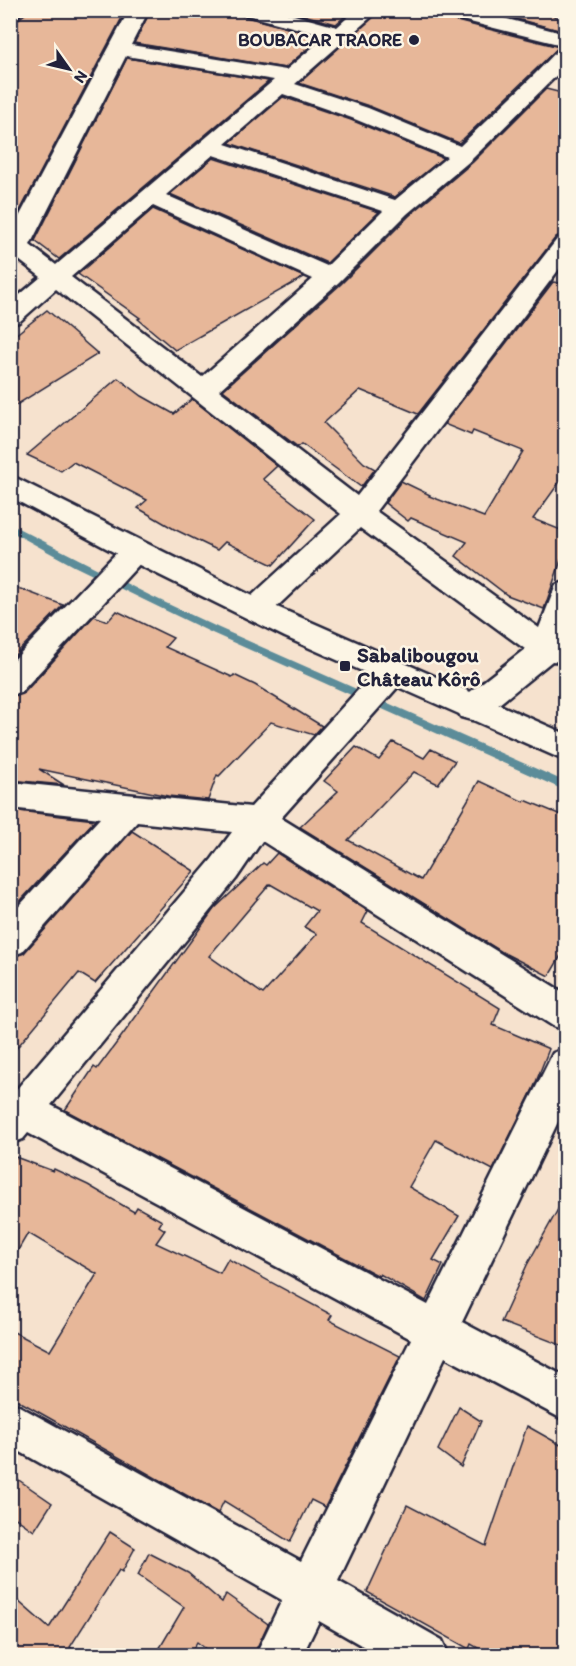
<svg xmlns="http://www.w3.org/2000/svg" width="576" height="1666" font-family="Itim,sans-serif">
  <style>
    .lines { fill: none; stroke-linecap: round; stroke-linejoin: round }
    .stream { fill: #5b8c99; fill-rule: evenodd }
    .building { fill: #e7b799; stroke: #22223b; stroke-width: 1.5; fill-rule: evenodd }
    .minor-casing { stroke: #22223b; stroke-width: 5 }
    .major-casing { stroke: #22223b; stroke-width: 5 }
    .minor { fill: #fcf5e5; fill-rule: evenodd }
    .major { fill: #fcf5e5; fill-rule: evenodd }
    .poi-dot { fill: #22223b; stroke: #fcf5e5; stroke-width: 2 }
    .labels { text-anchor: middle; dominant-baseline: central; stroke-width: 5; stroke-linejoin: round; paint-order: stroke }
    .far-poi-label { font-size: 18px; font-weight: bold; fill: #22223b; stroke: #fcf5e5; text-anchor: end }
    .poi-label { font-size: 21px; font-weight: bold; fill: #22223b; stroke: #fcf5e5; text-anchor: start }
  </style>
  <rect width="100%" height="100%" fill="#f6e2ce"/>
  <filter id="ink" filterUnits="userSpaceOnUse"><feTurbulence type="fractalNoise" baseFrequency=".0167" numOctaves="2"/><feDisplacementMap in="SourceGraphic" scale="12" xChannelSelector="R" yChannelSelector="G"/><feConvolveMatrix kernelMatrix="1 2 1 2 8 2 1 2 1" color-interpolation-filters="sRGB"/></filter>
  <g filter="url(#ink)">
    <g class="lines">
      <path class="stream" d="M10,524L149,595L219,628L566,782V791L212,633L74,566L10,531Z"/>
    </g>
    <g class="building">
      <path d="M30,10H126L13,224L10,222V26Z"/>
      <path d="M151,10H238L242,16L321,37L285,68L134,43Z"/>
      <path d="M286,10H352L336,24Z"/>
      <path d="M381,10H433L437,16L559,47L459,143L369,106L299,83Z"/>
      <path d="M483,10H536L566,20V32Z"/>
      <path d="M127,58L269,81L59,259L35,241Z"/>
      <path d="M546,89L566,94V234L556,237L418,414L360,390L324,423L364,463L375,469L361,487L302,444L298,447L223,390L341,284L409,216L473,162Z"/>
      <path d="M283,97L351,120L443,158L395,197L229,143Z"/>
      <path d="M213,158L379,212L327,263L170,194Z"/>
      <path d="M153,209L304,277L175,350L138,319L140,318L78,274Z"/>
      <path d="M553,282L566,284V473L533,519L566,532V546L544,609L507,595L456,556L467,542L411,518L408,521L385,503L401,481L430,495L429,496L484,517L523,451L473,431L471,435L444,424Z"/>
      <path d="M47,310L98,354L10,409V339Z"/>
      <path d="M118,378L142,396L174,414L192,399L277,466L263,479L315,519L273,565L225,542L217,550L174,529L138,508L147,500L73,462L61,471L27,455Z"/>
      <path d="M10,585L63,605L10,660Z"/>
      <path d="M117,611L173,638L165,647L232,677L234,675L255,685L322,726L314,735L271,722L219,776L217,775L208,800L168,796L39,769L64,785L10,780V698L23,694L94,616L108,621Z"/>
      <path d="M393,742L424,758L431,749L455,761L438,784L414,772L348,840L421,880L479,781L524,802L525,800L566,817V947L549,976L502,952L300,827L338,791L324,781L356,747L379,760Z"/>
      <path d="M10,810L95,820L10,912Z"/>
      <path d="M132,831L194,871L95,983L79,973L10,1056V958L24,953Z"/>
      <path d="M277,853L368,911L362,923L500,1008L493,1025L549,1049L534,1087L493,1170L436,1140L409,1187L459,1216L433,1260L443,1265L426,1301L380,1274L379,1276L65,1110L94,1067L97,1069L124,1033L214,909L263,863L266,865ZM270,884L317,911L304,927L317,934L263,994L209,956Z"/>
      <path d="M10,1155L53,1171L54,1169L88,1185L134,1212L137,1207L162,1221L159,1226L165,1230L156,1243L220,1273L228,1259L332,1315L329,1320L400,1356L325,1507L311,1500L290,1542L224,1501L218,1513L10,1396V1330L50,1351L97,1274L28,1233L10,1264Z"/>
      <path d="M566,1195V1347L501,1322L527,1265Z"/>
      <path d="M459,1407L481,1421L461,1467L438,1450Z"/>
      <path d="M527,1426L566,1448V1656H492L471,1644L469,1649L367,1592L407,1505L486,1546Z"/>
      <path d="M10,1474L52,1503L34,1531L10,1514Z"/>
      <path d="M110,1532L135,1548L122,1572L119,1570L70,1647L80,1656H10V1594L49,1628Z"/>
      <path d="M149,1553L188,1573L222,1602L226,1594L268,1624L253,1656H215L197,1642L189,1656H155L184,1607L138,1575Z"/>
    </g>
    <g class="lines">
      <defs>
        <g id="minor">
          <path d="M10,10H23L17,17L10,19Z"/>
          <path d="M129,10H149L131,45L286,70L326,36L243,14L240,10H276L337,27L356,10H379L295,84L368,108L460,146L535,74L559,49L566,47V66L471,160L407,214L339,282L219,390L357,496L558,238L566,236V260L376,511L539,628L556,585L566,582V662L552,661L483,717L472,720L461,717L456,708L461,699L525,649L360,528L266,617L256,620L246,617L241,609L246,601L341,514L56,289L19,322L10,324V303L41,277L10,253V234ZM126,56L274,80L56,265L30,245ZM283,94L352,118L447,157L395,200L225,144ZM213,155L383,211L327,266L166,195ZM153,206L313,279L202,377L71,277Z"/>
          <path d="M435,10H472L566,34V46L438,14Z"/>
          <path d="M135,541L145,544L149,551L145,558L21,692L10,696V664L125,544Z"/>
          <path d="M392,661L403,665L407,673L403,681L281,818L566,994V1030L553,1026L262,841L236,879L51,1105L428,1305L553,1053L566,1048V1105L462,1322L566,1377V1421L445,1357L338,1581L442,1640L449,1656H380L319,1621L302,1656H255L282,1600L10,1446V1401L301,1561L411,1339L28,1133L23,1139L10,1144V1097L212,859L232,832L137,822L22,952L10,956V916L100,818L10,808V782L251,807L381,665Z"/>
        </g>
        <path id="major" d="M10,475L252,596L566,734V761L285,637L125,558L10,497Z"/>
      </defs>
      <use href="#minor" class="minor-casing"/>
      <use href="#major" class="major-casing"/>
      <use href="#minor" class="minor"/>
      <use href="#major" class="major"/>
    </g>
  </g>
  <g class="poi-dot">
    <circle cx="414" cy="40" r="6"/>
    <rect x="339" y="660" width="12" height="12" rx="3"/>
  </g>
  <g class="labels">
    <g class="far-poi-label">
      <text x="402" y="40">BOUBACAR TRAORE</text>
    </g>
    <g class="poi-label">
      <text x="357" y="654">Sabalibougou<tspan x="357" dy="24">Château Kôrô</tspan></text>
    </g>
  </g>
  <rect width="576" height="1666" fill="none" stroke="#fcf5e5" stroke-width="36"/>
  <rect x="18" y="18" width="540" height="1630" fill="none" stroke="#22223b" stroke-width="2" filter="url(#ink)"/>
  <g transform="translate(69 69) rotate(124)" stroke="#fcf5e5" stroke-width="4.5" paint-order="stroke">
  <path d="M0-4.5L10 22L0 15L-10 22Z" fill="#22223b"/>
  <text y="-9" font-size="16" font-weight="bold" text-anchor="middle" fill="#22223b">N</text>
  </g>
</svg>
